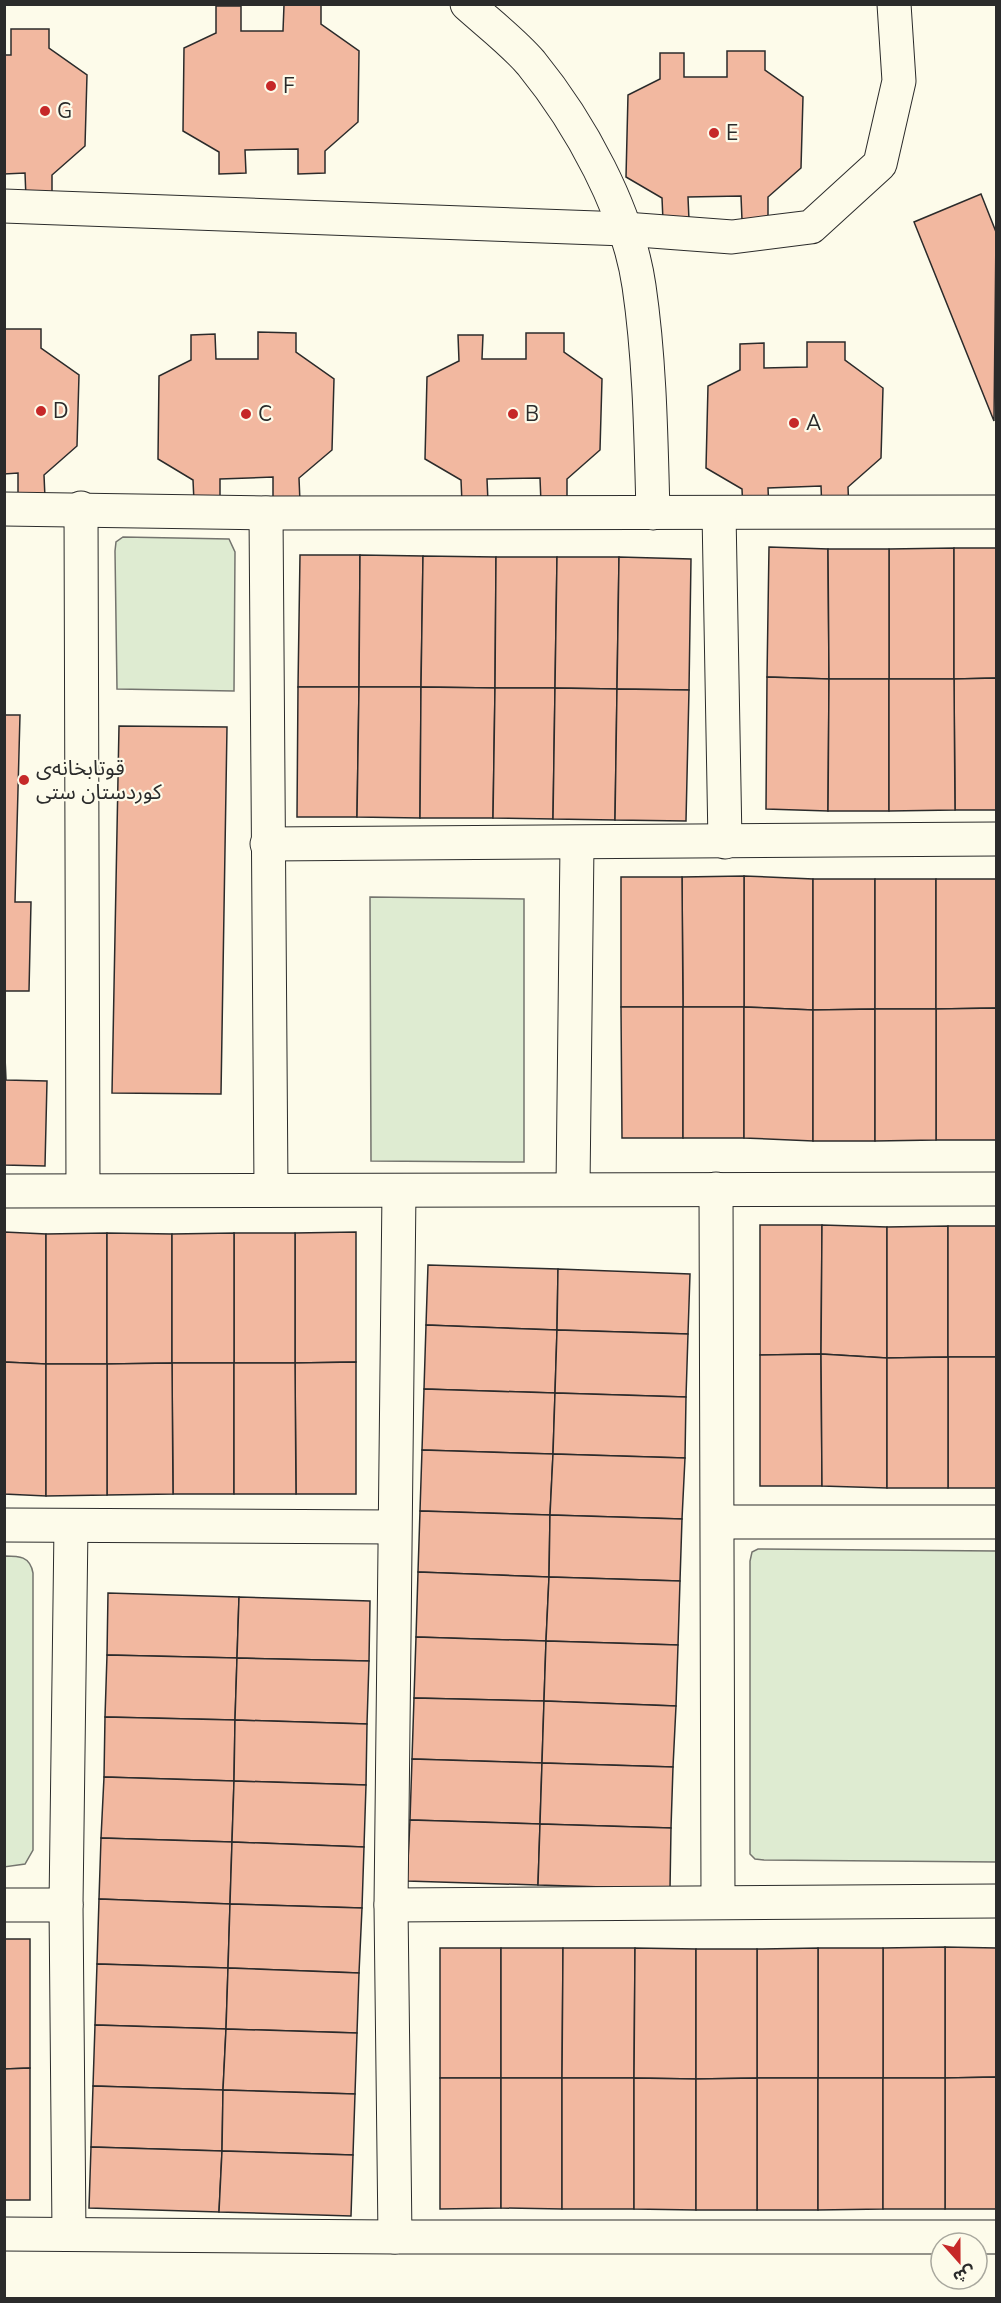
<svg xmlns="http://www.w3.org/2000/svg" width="1001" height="2303" font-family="'Nunito Sans','Noto Sans Arabic',sans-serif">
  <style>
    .green { fill: #deebd1; stroke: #74746e; stroke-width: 1.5 }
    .building { fill: #f2b8a0; stroke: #2b2b2b; stroke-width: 1.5 }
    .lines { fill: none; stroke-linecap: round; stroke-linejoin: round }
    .minor-casing { stroke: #2b2b2b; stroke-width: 35 }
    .minor { stroke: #fdfbea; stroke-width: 33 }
    .poi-dot { fill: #c62828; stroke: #fdfbea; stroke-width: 2 }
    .labels { text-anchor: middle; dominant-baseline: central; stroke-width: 4.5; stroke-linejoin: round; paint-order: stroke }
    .poi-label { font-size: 21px; fill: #2b2b2b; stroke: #fdfbea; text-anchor: start }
  </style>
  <rect width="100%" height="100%" fill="#fdfbea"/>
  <g class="green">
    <path d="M123,537L229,539L235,552L234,691L117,689L115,551L116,542Z"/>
    <path d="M370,897L524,899V1162L371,1161Z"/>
    <path d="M758,1549L996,1551V1862L764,1860L755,1859L750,1854V1561L752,1552Z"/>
    <path d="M5,1556C19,1556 30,1556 33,1573V1850L25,1864L4,1867Z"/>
  </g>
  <g class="building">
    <path d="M321,4V24L359,51L358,122L325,151V173L298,174V149L245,150L246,173L219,174V152L183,131L184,48L216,33V6H241V31H283L284,5Z"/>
    <path d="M11,29H49V48L87,75L85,146L52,175V198H26L25,173L4,174V55H11Z"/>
    <path d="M727,51H765V70L803,97L801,168L768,197V220H742L741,196L688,197L689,220L663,221L662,198L626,177L628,95L660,79V53H684V77H727Z"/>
    <path d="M981,194L996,232L994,421L914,222Z"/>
    <path d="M4,329H41V348L79,375L77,446L44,475L45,498H18V473L4,474Z"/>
    <path d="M258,332L296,333V352L334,379L332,450L299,478L300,502H273V477L220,479V501L194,502L193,480L158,459L159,376L191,360V335L215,334L216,359H258Z"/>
    <path d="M526,333H564V352L602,379L600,450L567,479V502L541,503L540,478L487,479L488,502L462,503L461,480L425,459L427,377L459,361L458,335H483L482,359H526Z"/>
    <path d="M807,342H845V360L883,388L881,458L848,487L849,511H822L821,486L768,488L769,510L743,512L742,489L706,468L708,386L740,370V344L764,343V368L807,367Z"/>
    <path d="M769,547L828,549L829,679L767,677Z"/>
    <path d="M954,548V679H889V549Z"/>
    <path d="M954,548H996V678L954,679Z"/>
    <path d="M828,549H889V679H829Z"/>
    <path d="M300,555H360L359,687H298Z"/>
    <path d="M360,555L423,556L421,687H359Z"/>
    <path d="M423,556L496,557L495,688L421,687Z"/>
    <path d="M496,557H557L555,688H495Z"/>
    <path d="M557,557H619L617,689L555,688Z"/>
    <path d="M619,557L691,559L689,690L617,689Z"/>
    <path d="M767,677L829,679L828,811L766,809Z"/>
    <path d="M996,678V810H955L954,679Z"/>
    <path d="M829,679H889V811H828Z"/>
    <path d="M889,679H954L955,810L889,811Z"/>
    <path d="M298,687H359L357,817H297Z"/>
    <path d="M359,687H421L420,818L357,817Z"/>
    <path d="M421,687L495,688L493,818H420Z"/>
    <path d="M495,688H555L553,819L493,818Z"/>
    <path d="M555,688L617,689L615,820L553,819Z"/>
    <path d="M617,689L689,690L686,821L615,820Z"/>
    <path d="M4,715H20L15,902H31L29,991H4Z"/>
    <path d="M119,726L227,727L221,1094L112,1093Z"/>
    <path d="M744,876L813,879V1010L744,1007Z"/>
    <path d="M744,876V1007H683L682,877Z"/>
    <path d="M621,877H682L683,1007H621Z"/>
    <path d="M813,879H875V1009L813,1010Z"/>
    <rect x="875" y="879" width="61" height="130"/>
    <path d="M936,879H996V1008L936,1009Z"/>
    <path d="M621,1007H683V1138H622Z"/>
    <rect x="683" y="1007" width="61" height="131"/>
    <path d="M744,1007L813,1010V1141L744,1138Z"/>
    <path d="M996,1008V1140H936V1009Z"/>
    <path d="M875,1009V1141H813V1010Z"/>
    <path d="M875,1009H936V1140L875,1141Z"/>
    <path d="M4,1034L6,1080L47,1081L45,1166L4,1165Z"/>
    <path d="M760,1225H822L821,1354L760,1355Z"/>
    <path d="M822,1225L887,1227V1358L821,1354Z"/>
    <path d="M948,1226V1357L887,1358V1227Z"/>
    <rect x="948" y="1226" width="48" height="131"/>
    <path d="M4,1232L46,1234V1364L4,1362Z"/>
    <path d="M356,1232V1362L295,1363V1233Z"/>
    <path d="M107,1233V1364H46V1234Z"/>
    <path d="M107,1233L172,1234V1363L107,1364Z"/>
    <rect x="234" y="1233" width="61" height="130"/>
    <path d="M234,1233V1363H172V1234Z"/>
    <path d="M428,1265L558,1269L557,1330L426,1325Z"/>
    <path d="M558,1269L690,1274L688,1334L557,1330Z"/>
    <path d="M426,1325L557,1330L555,1393L424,1389Z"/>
    <path d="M557,1330L688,1334L686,1397L555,1393Z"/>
    <path d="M821,1354L822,1486H760V1355Z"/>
    <path d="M821,1354L887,1358V1488L822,1486Z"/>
    <rect x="948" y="1357" width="48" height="131"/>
    <path d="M948,1357V1488H887V1358Z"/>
    <path d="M4,1362L46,1364V1496L4,1494Z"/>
    <path d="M356,1362V1494H296L295,1363Z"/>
    <path d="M172,1363H234V1494H173Z"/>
    <path d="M172,1363L173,1494L107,1495V1364Z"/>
    <path d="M234,1363H295L296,1494H234Z"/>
    <path d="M46,1364H107V1495L46,1496Z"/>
    <path d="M424,1389L555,1393L553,1454L422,1450Z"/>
    <path d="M555,1393L686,1397L685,1458L553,1454Z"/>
    <path d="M422,1450L553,1454L550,1515L420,1511Z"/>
    <path d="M553,1454L685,1458L682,1519L550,1515Z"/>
    <path d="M420,1511L550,1515L549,1577L418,1572Z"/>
    <path d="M550,1515L682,1519L680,1581L549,1577Z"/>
    <path d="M418,1572L549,1577L546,1641L416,1637Z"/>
    <path d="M549,1577L680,1581L678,1645L546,1641Z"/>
    <path d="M108,1593L239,1597L237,1658L107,1655Z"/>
    <path d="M239,1597L370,1601L369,1661L237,1658Z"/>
    <path d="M416,1637L546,1641L544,1701L414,1698Z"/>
    <path d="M546,1641L678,1645L676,1706L544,1701Z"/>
    <path d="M107,1655L237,1658L235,1720L105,1717Z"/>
    <path d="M237,1658L369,1661L367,1724L235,1720Z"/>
    <path d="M414,1698L544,1701L542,1763L412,1759Z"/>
    <path d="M544,1701L676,1706L673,1767L542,1763Z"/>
    <path d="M105,1717L235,1720L234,1781L104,1777Z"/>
    <path d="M235,1720L367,1724L366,1785L234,1781Z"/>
    <path d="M412,1759L542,1763L540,1824L410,1820Z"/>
    <path d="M542,1763L673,1767L671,1828L540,1824Z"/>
    <path d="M104,1777L234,1781L232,1842L101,1838Z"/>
    <path d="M234,1781L366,1785L364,1847L232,1842Z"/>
    <path d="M410,1820L540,1824L538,1885L407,1881Z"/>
    <path d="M540,1824L671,1828L670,1889L538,1885Z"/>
    <path d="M101,1838L232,1842L230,1904L99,1899Z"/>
    <path d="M232,1842L364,1847L362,1908L230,1904Z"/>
    <path d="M99,1899L230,1904L228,1968L97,1964Z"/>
    <path d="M230,1904L362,1908L359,1973L228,1968Z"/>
    <path d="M4,1939H30V2068L4,2069Z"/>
    <path d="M945,1947L996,1948V2077L945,2078Z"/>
    <path d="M945,1947V2078H883V1948Z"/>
    <rect x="440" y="1948" width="61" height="130"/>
    <path d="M501,1948H563L562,2078H501Z"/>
    <path d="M563,1948H635L634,2078H562Z"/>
    <path d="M635,1948L696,1949V2079L634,2078Z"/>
    <rect x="818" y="1948" width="65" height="130"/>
    <path d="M818,1948V2078H757V1949Z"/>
    <path d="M696,1949H757V2078L696,2079Z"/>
    <path d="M97,1964L228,1968L226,2029L95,2025Z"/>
    <path d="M228,1968L359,1973L357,2033L226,2029Z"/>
    <path d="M95,2025L226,2029L223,2090L93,2086Z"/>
    <path d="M226,2029L357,2033L355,2094L223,2090Z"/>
    <path d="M30,2068V2200H4V2069Z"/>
    <path d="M996,2077V2209H945V2078Z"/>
    <path d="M440,2078H501V2208L440,2209Z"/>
    <path d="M501,2078H562V2209L501,2208Z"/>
    <rect x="562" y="2078" width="72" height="131"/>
    <path d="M634,2078L696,2079V2210L634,2209Z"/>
    <rect x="757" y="2078" width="61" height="132"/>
    <path d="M757,2078V2210H696V2079Z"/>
    <path d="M818,2078H883V2209L818,2210Z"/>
    <rect x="883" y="2078" width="62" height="131"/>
    <path d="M93,2086L223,2090L222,2151L91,2147Z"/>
    <path d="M223,2090L355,2094L353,2155L222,2151Z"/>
    <path d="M91,2147L222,2151L219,2212L89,2208Z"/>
    <path d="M222,2151L353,2155L351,2216L219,2212Z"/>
  </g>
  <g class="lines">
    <defs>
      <g id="minor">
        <path d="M467,4C488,23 513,42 531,63C580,123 628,210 639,286C650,361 651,438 653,513"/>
        <path d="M4,206L625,229L732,237L811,227L880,164L899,81L894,4"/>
        <path d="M81,508L83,1190"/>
        <path d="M4,509L266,513L996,512"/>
        <path d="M266,513L271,1189"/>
        <path d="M719,513L725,842"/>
        <path d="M267,844L996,839"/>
        <path d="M573,1187L577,844"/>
        <path d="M716,1189L718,1901"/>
        <path d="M4,1191C335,1188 666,1189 996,1189"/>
        <path d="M719,1522H996"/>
        <path d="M4,1525L394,1527"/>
        <path d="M4,1905H66"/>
        <path d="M391,1905L996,1901"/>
        <path d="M69,2233L66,1905L71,1526"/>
        <path d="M4,2234L395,2237H996"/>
        <path d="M395,2237L391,1905L399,1191"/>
      </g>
    </defs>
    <use href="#minor" class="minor-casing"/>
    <use href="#minor" class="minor"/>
  </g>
  <g class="poi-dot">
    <circle cx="271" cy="86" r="6"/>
    <circle cx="45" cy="111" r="6"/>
    <circle cx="714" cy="133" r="6"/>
    <circle cx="41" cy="411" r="6"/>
    <circle cx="246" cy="414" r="6"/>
    <circle cx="513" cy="414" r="6"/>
    <circle cx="794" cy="423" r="6"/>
    <circle cx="24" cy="780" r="6"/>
  </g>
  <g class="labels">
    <g class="poi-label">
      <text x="283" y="86">F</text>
      <text x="57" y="111">G</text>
      <text x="726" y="133">E</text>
      <text x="53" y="411">D</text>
      <text x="258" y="414">C</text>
      <text x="525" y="414">B</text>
      <text x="806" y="423">A</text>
      <text x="36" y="768">قوتابخانەی<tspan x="36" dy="24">کوردستان ستی</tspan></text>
    </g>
  </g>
  <rect width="1001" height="2303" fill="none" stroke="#2b2b2b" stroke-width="12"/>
  <g transform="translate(959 2261) rotate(159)"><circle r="28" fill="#fdfbea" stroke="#a9a89e" stroke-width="1.5"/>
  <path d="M0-4.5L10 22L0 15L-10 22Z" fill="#c62828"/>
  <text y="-9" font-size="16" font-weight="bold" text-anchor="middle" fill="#2b2b2b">ش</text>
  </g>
</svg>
